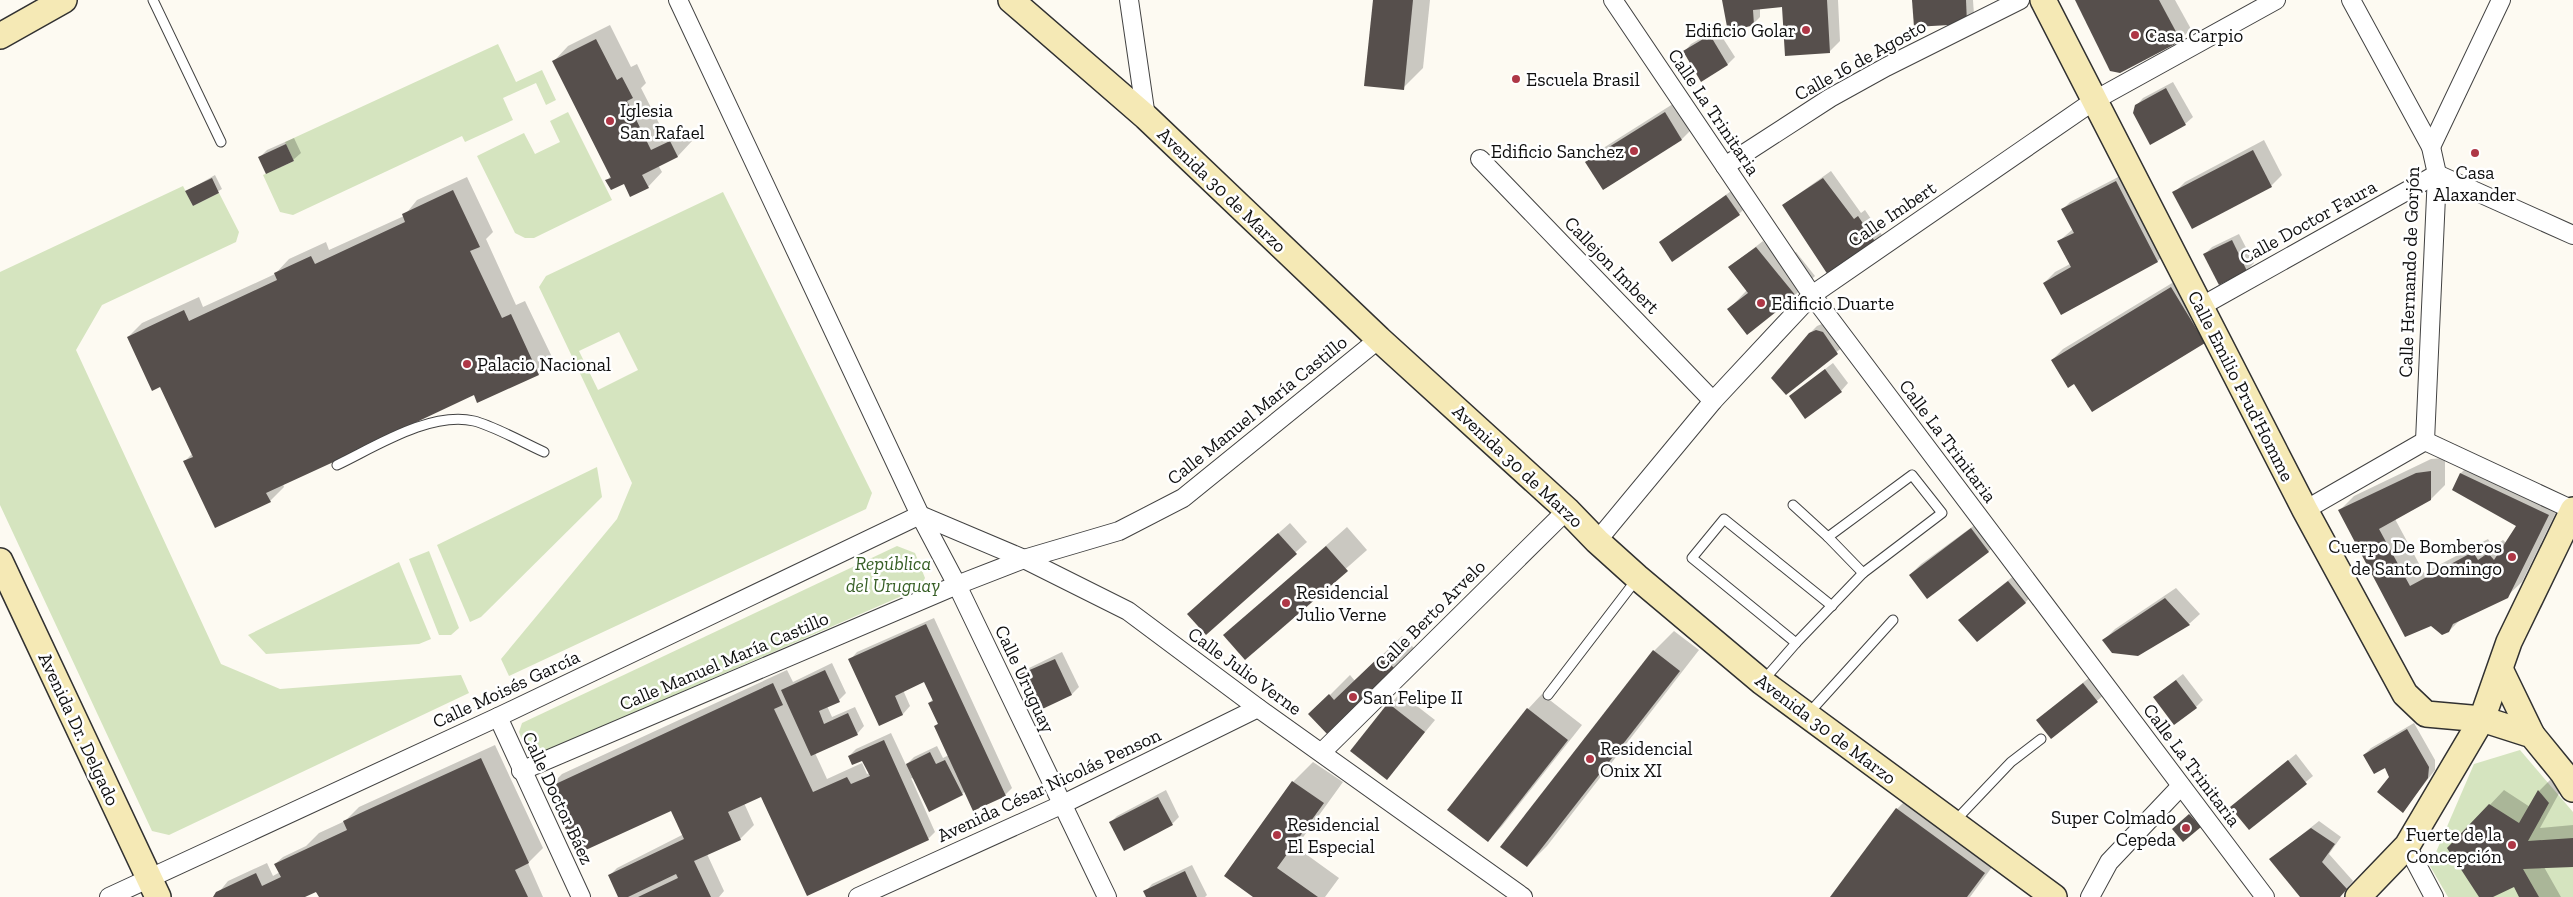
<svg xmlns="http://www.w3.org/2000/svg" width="2573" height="897" font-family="'Zilla Slab',serif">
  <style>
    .green { fill: #d5e4bf; fill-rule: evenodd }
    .shadow { fill: #0003 }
    .building { fill: #564f4c }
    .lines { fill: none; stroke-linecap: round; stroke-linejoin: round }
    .lane-casing { stroke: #424242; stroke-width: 11 }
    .street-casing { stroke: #424242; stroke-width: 20 }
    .secondary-casing { stroke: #313131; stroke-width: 28 }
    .lane { stroke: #fff; stroke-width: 9 }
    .street { stroke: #fff; stroke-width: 18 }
    .secondary { stroke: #f5e9b5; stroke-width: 25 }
    .poi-dot { fill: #ae3746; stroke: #fff; stroke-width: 2 }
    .labels { text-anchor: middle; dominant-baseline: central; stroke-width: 5; stroke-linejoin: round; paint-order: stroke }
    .poi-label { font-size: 19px; fill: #0f0f0f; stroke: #fff; text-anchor: start }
    .street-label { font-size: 19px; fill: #0f0f0f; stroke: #fff }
    .park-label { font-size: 19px; font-style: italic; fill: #375f26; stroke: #fff }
  </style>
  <rect width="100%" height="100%" fill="#fdfaf2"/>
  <g class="green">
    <path d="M498,44L516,82L542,70L556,100L546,105L536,83L503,98L513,120L465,142L462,136L293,215L280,212L263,175L294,161L285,142Z"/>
    <path d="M568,112L612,200L534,238H525L515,233L477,156L524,133L535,154L560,142L550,121Z"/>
    <path d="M183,186L193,206L219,193L239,232L236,242L102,305L76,350L221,664L280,689L461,675L469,693L169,835L152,831L0,505V272Z"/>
    <path d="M723,192L872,493L866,509L509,676L501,659L617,519L632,483L539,287L546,276ZM619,332L638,370L598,390L579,351Z"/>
    <path d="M597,467L602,497L481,617L470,622L437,545Z"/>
    <path d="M897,546L915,553L925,578L920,588L535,756L528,754L519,732L522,723Z"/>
    <path d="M429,551L459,628L451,635H439L409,559Z"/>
    <path d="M399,562L431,639L419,644L266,654L248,635Z"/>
    <path d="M2520,750L2573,812V897H2448L2430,866L2474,764Z"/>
  </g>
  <g class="shadow">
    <path d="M1374,0H1430L1423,68L1403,88Z"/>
    <path d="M1723,0H1838L1840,41L1829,52L1783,6L1760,8V17L1753,24Z"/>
    <path d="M1913,0H1973L1974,15L1967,23Z"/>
    <path d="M2076,0H2175L2191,29L2180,40Z"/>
    <path d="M610,25L631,67L637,64L646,83L641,88L666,137L685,127L692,141L678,156L658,165L662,172L648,187L607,180L611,176L554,61L568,46Z"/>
    <path d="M1717,29L1735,57L1728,64L1701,80L1684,52L1691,44Z"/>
    <path d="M2173,82L2193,117L2185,124L2136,106L2143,98Z"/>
    <path d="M1676,102L1693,128L1682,139L1604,189L1587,162L1597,152Z"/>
    <path d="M294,138L301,153L293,160L266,172L259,158L267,150Z"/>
    <path d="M2264,140L2282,175L2271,186L2174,193L2185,182Z"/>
    <path d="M1831,171L1861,213L1865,210L1882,235L1875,242L1783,205Z"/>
    <path d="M2124,174L2168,250L2158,261L2062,314L2044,283L2055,272L2070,264L2058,242L2073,229L2063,209L2070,202Z"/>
    <path d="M215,175L222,189L194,205L187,191Z"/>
    <path d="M467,177L493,232L486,239L516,305L525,301L553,359L539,374L478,402L474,394L422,418L409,433L341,457L283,484L284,487L270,501L185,461L193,453L161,385L128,337L142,323L199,297L203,307L275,274L289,259L326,242L329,250L404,216L417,200Z"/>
    <path d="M1734,189L1746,207L1739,214L1660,242Z"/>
    <path d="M2239,234L2254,263L2247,270L2219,283L2205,254L2212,247Z"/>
    <path d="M1763,241L1781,263L1796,252L1815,276L1795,295L1729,309L1747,290L1730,267Z"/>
    <path d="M2182,277L2216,331L2205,342L2092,410L2075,383L2052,360L2063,349Z"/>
    <path d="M1824,323L1844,346L1786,393L1810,333L1817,326Z"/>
    <path d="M1833,363L1848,383L1841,391L1790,396Z"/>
    <path d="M2445,458V485L2431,499L2395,519L2424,573L2488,539L2493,547L2503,540L2506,543L2517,525L2454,490L2461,473L2475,459L2562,500L2522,582L2507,596L2460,620L2449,631L2339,511L2354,496L2431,459Z"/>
    <path d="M1983,519L1999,540L1989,551L1927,597L1910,575L1921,564Z"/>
    <path d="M1290,523L1307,542L1206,633L1200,603Z"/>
    <path d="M1347,527L1367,550L1245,658L1225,635Z"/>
    <path d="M2015,575L2032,595L2025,603L1967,613Z"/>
    <path d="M2176,588L2200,614L2189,624L2104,640L2115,629Z"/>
    <path d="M934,618L1012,788L1005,795L965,791L962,794L911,778L935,832L928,839L761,795L744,803L754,825L740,839L707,854L724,891L719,897H620L610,875L617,868L684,834L672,809L548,788L562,774L787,670L793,682L832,663L846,693L839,700L827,706L832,717L855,707L864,726L857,734L815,753L827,779L862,763L867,774L870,773L863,759L849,756L856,749L891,733L906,765L914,757L937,746L943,758L949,755L935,726L939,723L929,703L933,699L925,680L903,690L910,706L903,714L880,724L850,660L857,652Z"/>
    <path d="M1674,631L1699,650L1547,846L1527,866L1654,651Z"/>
    <path d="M1402,636L1416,650L1329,734L1330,695L1350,675L1355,681Z"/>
    <path d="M1062,652L1079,687L1072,694L1020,676L1027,669Z"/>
    <path d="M2183,674L2203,700L2196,707L2154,697Z"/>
    <path d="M2090,677L2105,694L2052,738L2037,720Z"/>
    <path d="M1400,693L1435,720L1387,778L1352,751Z"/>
    <path d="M1542,694L1582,725L1502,826L1488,841L1449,810L1528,709Z"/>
    <path d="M2414,723L2435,760V770L2403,811L2385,766L2364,755L2371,748Z"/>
    <path d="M495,745L543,848L528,863L543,897H320L315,891L302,897H215L228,881L267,863L273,876L280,872L275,864L283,857L306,846L319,833L345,821L359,807Z"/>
    <path d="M2296,754L2313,776L2250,828L2232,807Z"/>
    <path d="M1313,762L1343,782L1296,847L1339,878L1325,897H1255L1225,876L1293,782Z"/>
    <path d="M2553,777L2562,788L2540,828L2573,825V865L2544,867L2561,897H2521L2514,885L2490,897H2481L2449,848L2504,790L2530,807L2539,791Z"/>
    <path d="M1166,790L1179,817L1172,824L1110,823L1117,816Z"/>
    <path d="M1911,795L1998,859L1970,897H1831L1897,809Z"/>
    <path d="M2193,812L2203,823L2200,826H2177Z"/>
    <path d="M2319,821L2341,837L2329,854L2353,881L2340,897H2301L2271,859Z"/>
    <path d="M1192,865L1207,895L1205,897H1147L1145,892L1152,884Z"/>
  </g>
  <g class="building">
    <path d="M1373,0H1413L1404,90L1364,86Z"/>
    <path d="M1722,0H1827L1830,53L1785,56L1782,7L1753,10L1754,25L1728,32Z"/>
    <path d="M1912,0H1966L1967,24L1914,27Z"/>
    <path d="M2075,0H2159L2181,41L2120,73L2110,71Z"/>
    <path d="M1710,35L1728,65L1701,82L1683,51Z"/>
    <path d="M596,39L617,80L622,77L633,98L627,101L651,150L670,141L678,157L642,175L649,188L630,197L624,184L611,190L605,180L611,178L552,61Z"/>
    <path d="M2166,88L2186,125L2150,145L2133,113L2135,105Z"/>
    <path d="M1665,112L1682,140L1603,190L1585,162Z"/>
    <path d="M286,144L294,161L266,174L258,157Z"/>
    <path d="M2253,150L2272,187L2192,229L2172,192Z"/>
    <path d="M212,178L219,193L193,206L185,191Z"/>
    <path d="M1823,178L1854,219L1858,216L1876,243L1828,275L1782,205Z"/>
    <path d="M2116,181L2158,262L2061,315L2043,283L2071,267L2057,241L2074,233L2061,209Z"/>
    <path d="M453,190L480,247L470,251L502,318L511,314L539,375L477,403L474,395L406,427L410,434L343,465L340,459L266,493L271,502L215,528L183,461L193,457L160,387L152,391L127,337L184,310L189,321L277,280L274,273L311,256L315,264L405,222L402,214Z"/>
    <path d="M1726,195L1740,215L1672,262L1659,242Z"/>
    <path d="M2232,240L2247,271L2219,285L2203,254Z"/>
    <path d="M1756,247L1796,296L1747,335L1727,309L1748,293L1728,267Z"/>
    <path d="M2171,287L2205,343L2092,412L2074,384L2068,388L2051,360Z"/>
    <path d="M1816,330L1823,332L1838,354L1786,395L1771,378L1809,333Z"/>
    <path d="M1825,369L1842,392L1805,419L1789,396Z"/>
    <path d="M2431,471V500L2379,529L2410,586L2473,552L2478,560L2488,553L2494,560L2516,526L2452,490L2460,473L2549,515L2508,598L2453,624L2449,632L2442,635L2431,626L2405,637L2338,510L2416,473Z"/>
    <path d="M1971,528L1989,552L1927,599L1909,575Z"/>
    <path d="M1278,533L1297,554L1206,635L1187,614Z"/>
    <path d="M1326,546L1348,571L1245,660L1223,635Z"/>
    <path d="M2008,581L2026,603L1977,642L1958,620Z"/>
    <path d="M2165,598L2190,625L2138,656L2112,653L2102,640Z"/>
    <path d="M926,624L1006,796L973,811L934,726L938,724L928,703L933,701L924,682L895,696L903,715L879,726L848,659Z"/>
    <path d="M1653,650L1680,671L1527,867L1500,847Z"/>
    <path d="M1381,655L1397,671L1329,736L1308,714L1329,694L1334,700Z"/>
    <path d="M1055,659L1072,695L1036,712L1018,675Z"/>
    <path d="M825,670L840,702L819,711L824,724L848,713L858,735L811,756L781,690Z"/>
    <path d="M2176,680L2197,708L2174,725L2153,697Z"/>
    <path d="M773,683L783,705L774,709L813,792L847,777L851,784L870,776L862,761L852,765L848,756L884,740L929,840L807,896L761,797L728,812L741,840L694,861L711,897H638L678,878L676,874L628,897H618L608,875L684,839L671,811L577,854L547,788Z"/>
    <path d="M2083,683L2098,702L2051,739L2036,720Z"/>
    <path d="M1388,703L1425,732L1387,780L1350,751Z"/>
    <path d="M1527,708L1568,740L1488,842L1447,810Z"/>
    <path d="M2407,729L2429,767L2428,778L2403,813L2377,792L2389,777L2385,768L2374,774L2363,755Z"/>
    <path d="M930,752L936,764L945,760L963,795L929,812L906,764Z"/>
    <path d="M481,758L529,863L515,870L528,897H319L316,892L305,897H213L216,892L256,873L262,886L281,877L274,864L347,830L343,821Z"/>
    <path d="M2288,760L2307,784L2249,830L2230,807Z"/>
    <path d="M1292,781L1324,803L1277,868L1318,897H1253L1224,876Z"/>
    <path d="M2538,790L2549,803L2528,841L2573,838V867L2523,869L2539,897H2519L2514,887L2493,897H2479L2447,848L2489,804L2519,823Z"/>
    <path d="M1158,797L1173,825L1124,851L1109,822Z"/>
    <path d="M1896,808L1985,873L1967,897H1830Z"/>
    <path d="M2189,814L2201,827L2183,842L2172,829Z"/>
    <path d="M2311,828L2335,844L2322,862L2347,889L2340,897H2300L2269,859Z"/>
    <path d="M1185,871L1197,897H1146L1143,891Z"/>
  </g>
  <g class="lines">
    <defs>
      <g id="lane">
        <path d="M153,0L221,142"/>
        <path d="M337,465C375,447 430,411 474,421C494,426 524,443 544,452"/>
        <path d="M1828,537L1863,573"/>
        <path d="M1796,643L1692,558L1724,519L1832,606"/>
        <path d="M1762,682L1796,643L1863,573L1942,513L1912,475L1828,537L1793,505"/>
        <path d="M1548,695L1636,580"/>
        <path d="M1808,714L1893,620"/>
        <path d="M1954,822L2011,762L2041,739"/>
      </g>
      <g id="street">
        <path d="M678,0L920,515L957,585L1107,897"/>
        <path d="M1129,0L1146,117"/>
        <path d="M1613,0L1812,295L2265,897"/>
        <path d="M2351,0L2431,147L2437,174L2425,441"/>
        <path d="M2431,147L2501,0"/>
        <path d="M1480,159L1713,401"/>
        <path d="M1725,166L1830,98L1886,67L2020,0"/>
        <path d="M2200,307L2437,174L2573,235"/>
        <path d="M2425,441L2573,510"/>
        <path d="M2305,510L2425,441"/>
        <path d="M920,515L1024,559L1128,611L1258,708L1523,897"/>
        <path d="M1597,541L1713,401L1812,295L2095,100L2276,0"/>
        <path d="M498,717L581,897"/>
        <path d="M1322,752L1567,510"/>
        <path d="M521,771L957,585L1024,559L1119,531L1183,498L1379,339"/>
        <path d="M2407,846L2434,897"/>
        <path d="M109,897L498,717L920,515"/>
        <path d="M858,897L1061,805L1258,708"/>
        <path d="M2090,897L2109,862L2181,786"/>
      </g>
      <g id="secondary">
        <path d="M1011,0L1146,117L1379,339L1567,510L1597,541L1637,577L1762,682L2054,897"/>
        <path d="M2043,0L2305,510L2405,694L2426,714L2482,719L2532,735L2563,773L2573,789"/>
        <path d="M0,36L64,0"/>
        <path d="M0,561L158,897"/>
        <path d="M2501,671L2532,735"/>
        <path d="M2358,897L2407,846L2482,719L2509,642L2573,510"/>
      </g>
    </defs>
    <use href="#lane" class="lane-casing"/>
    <use href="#street" class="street-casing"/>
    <use href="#secondary" class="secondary-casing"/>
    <use href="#lane" class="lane"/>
    <use href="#street" class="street"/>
    <use href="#secondary" class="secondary"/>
  </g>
  <g class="poi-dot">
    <circle cx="1806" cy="30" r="5"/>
    <circle cx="2135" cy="35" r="5"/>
    <circle cx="1516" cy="79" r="5"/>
    <circle cx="610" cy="121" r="5"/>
    <circle cx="1634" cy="151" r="5"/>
    <circle cx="2475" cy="153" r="5"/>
    <circle cx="1761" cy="303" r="5"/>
    <circle cx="467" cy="364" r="5"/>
    <circle cx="2512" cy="557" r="5"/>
    <circle cx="1286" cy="603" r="5"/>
    <circle cx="1353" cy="697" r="5"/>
    <circle cx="1590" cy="759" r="5"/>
    <circle cx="2186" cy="828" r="5"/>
    <circle cx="1277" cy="835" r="5"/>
    <circle cx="2512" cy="845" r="5"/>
  </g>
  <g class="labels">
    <g class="poi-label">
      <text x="1796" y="30" text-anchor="end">Edificio Golar</text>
      <text x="2145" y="35">Casa Carpio</text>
      <text x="1526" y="79">Escuela Brasil</text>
      <text x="620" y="110">Iglesia<tspan x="620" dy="22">San Rafael</tspan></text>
      <text x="1624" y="151" text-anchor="end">Edificio Sanchez</text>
      <text x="2475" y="172" text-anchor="middle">Casa<tspan x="2475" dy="22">Alaxander</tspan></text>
      <text x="1771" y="303">Edificio Duarte</text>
      <text x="477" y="364">Palacio Nacional</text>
      <text x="2502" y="546" text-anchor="end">Cuerpo De Bomberos<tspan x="2502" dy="22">de Santo Domingo</tspan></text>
      <text x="1296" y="592">Residencial<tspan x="1296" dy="22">Julio Verne</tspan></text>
      <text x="1363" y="697">San Felipe II</text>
      <text x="1600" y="748">Residencial<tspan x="1600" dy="22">Onix XI</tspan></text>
      <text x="2176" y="817" text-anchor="end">Super Colmado<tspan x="2176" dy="22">Cepeda</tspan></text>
      <text x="1287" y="824">Residencial<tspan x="1287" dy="22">El Especial</tspan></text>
      <text x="2502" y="834" text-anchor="end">Fuerte de la<tspan x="2502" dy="22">Concepción</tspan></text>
    </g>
    <g class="street-label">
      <text transform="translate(1860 60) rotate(-29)">Calle 16 de Agosto</text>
      <text transform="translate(1714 112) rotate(56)">Calle La Trinitaria</text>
      <text transform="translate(1222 190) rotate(44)">Avenida 30 de Marzo</text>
      <text transform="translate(1892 214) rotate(-34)">Calle Imbert</text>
      <text transform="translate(2308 222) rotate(-29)">Calle Doctor Faura</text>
      <text transform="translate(1612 265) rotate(46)">Callejon Imbert</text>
      <text transform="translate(2409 272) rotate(-88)">Calle Hernando de Gorjón</text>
      <text transform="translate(2241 386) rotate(63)">Calle Emilio Prud'Homme</text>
      <text transform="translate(1257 410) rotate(-39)">Calle Manuel María Castillo</text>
      <text transform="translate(1948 441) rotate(53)">Calle La Trinitaria</text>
      <text transform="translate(1518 466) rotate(43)">Avenida 30 de Marzo</text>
      <text transform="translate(1430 615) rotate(-45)">Calle Berto Arvelo</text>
      <text transform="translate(724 661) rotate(-23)">Calle Manuel María Castillo</text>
      <text transform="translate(1245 671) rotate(36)">Calle Julio Verne</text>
      <text transform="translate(1025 679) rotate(65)">Calle Uruguay</text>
      <text transform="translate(506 689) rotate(-25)">Calle Moisés García</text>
      <text transform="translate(79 729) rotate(65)">Avenida Dr. Delgado</text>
      <text transform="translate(1826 729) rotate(37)">Avenida 30 de Marzo</text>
      <text transform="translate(2192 765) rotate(53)">Calle La Trinitaria</text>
      <text transform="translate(1049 785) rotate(-25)">Avenida César Nicolás Penson</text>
      <text transform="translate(558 798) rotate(65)">Calle Doctor Báez</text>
    </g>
    <g class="park-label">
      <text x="893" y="563">República<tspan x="893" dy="22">del Uruguay</tspan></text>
    </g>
  </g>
</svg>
